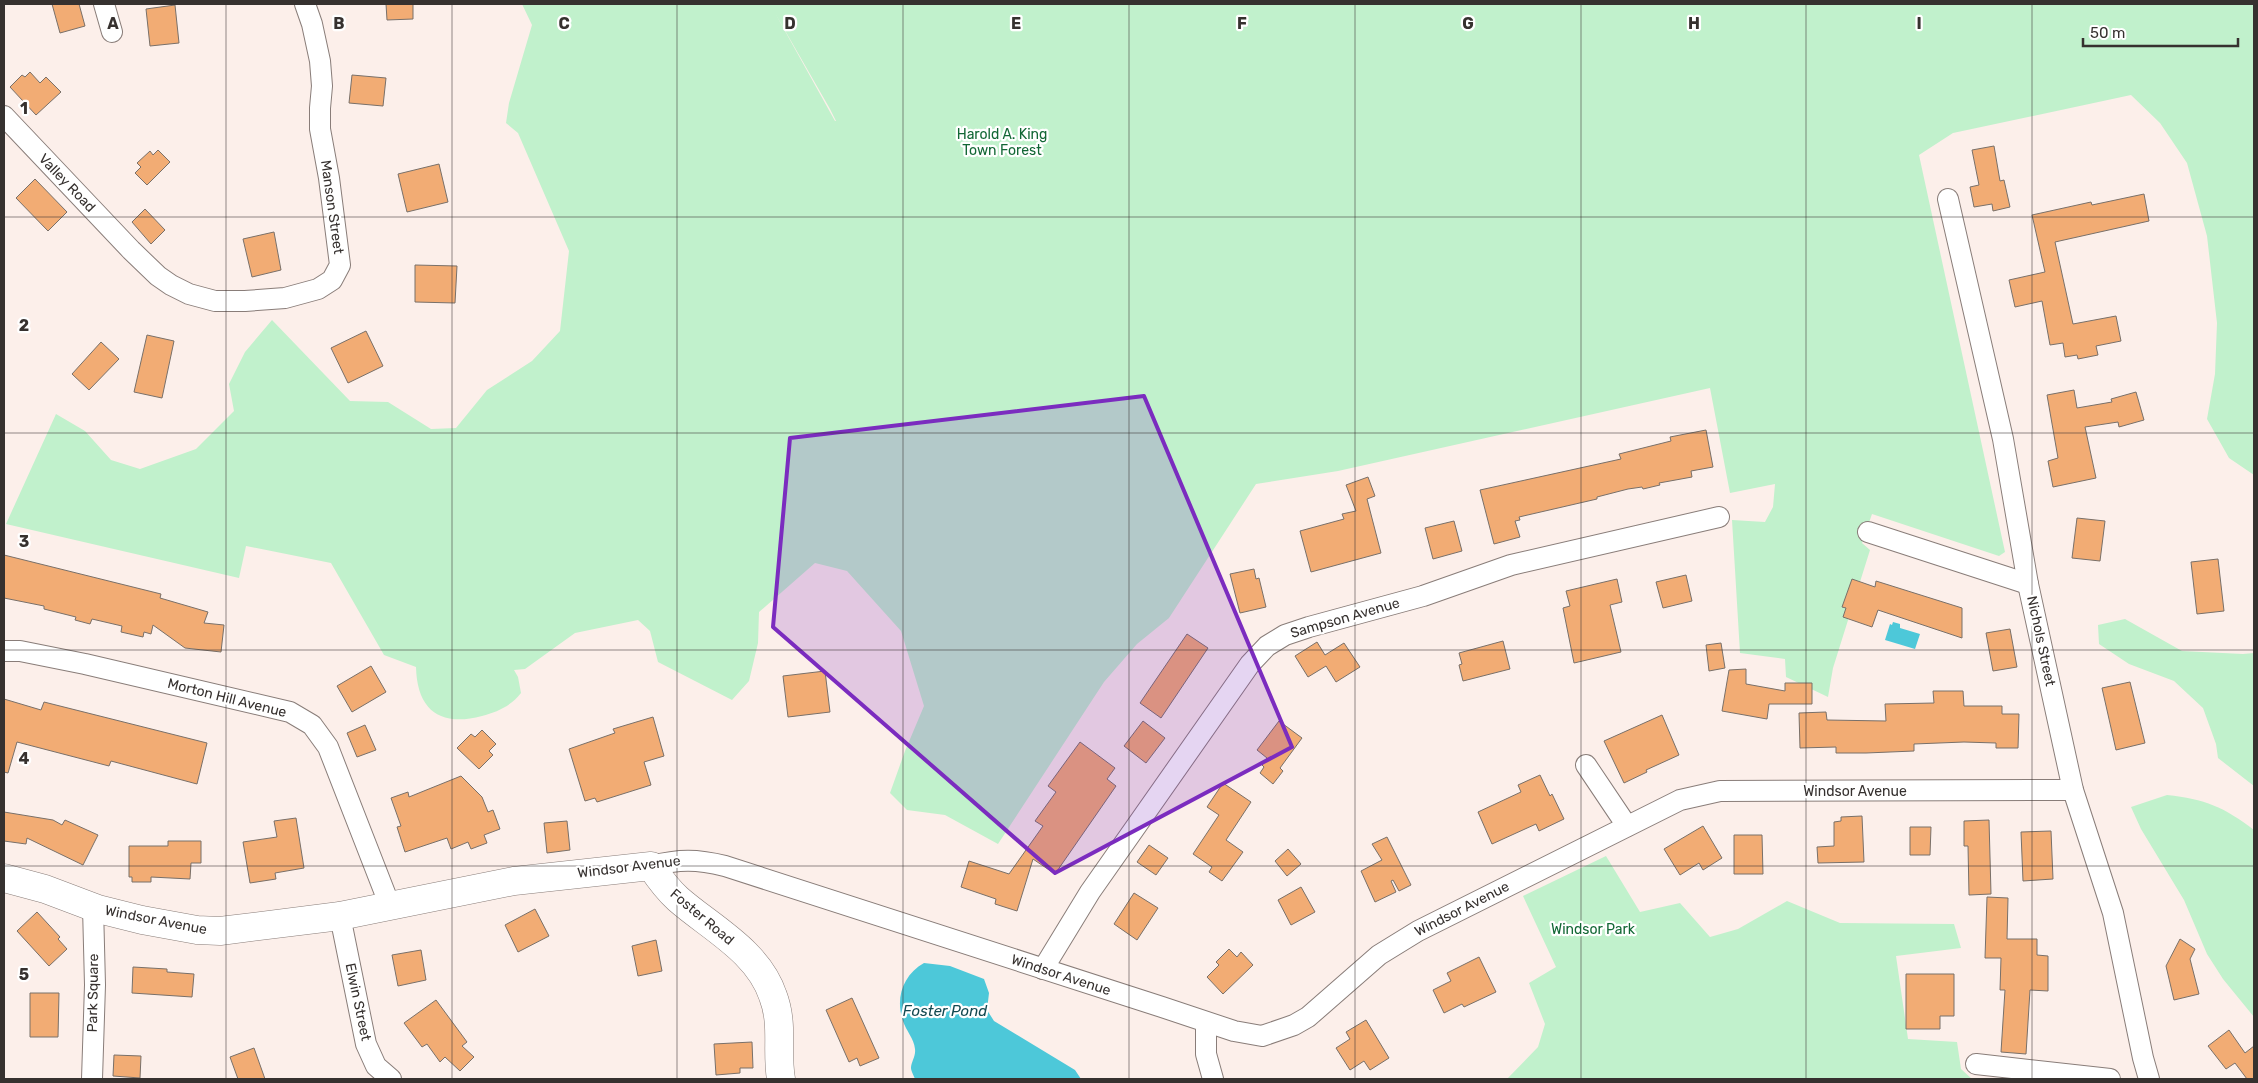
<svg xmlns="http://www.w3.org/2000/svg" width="2258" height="1083" font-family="Rubik,sans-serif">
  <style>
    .green { fill: #c1f1cc; fill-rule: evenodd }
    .water { fill: #4dc8d9 }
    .building { fill: #f2ac74; stroke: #797069 }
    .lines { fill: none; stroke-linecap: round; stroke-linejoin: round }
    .street-casing { stroke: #897d79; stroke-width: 22 }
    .secondary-casing { stroke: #897d79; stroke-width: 29 }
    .street { stroke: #fff; stroke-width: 20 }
    .secondary { stroke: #fff; stroke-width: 28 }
    .marked { fill: #7b2cbf; fill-opacity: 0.2; stroke: #7b2cbf; stroke-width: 4; stroke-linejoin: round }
    .grid { fill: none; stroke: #36312f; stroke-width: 1; stroke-opacity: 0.55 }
    .labels { text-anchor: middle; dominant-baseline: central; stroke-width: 4.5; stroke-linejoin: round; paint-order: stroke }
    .park-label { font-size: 14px; fill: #126735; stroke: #fff }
    .street-label { font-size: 14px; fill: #36312f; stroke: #fff }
    .water-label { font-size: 15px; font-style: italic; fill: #134951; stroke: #fff }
    .grid-label { font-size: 16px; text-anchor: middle; font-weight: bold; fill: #36312f; stroke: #fff; stroke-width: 4.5; stroke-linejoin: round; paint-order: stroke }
  </style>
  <rect width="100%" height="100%" fill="#fcefea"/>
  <g class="green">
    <path d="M522,4H2254V475L2229,458L2207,419L2215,374L2217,323L2207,236L2187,163L2160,123L2131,95L1953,133L1919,155L2005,552L1999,556L1872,514L1862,543L1870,550L1833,668L1828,697L1786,677L1785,659L1740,653L1732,520L1765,522L1773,507L1775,484L1730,493L1710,388L1338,471L1256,484L1169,618L1137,644L1104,682L998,844L945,815L907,810L890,793L905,751L924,706L901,631L847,571L815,563L759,612L758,643L749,681L732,700L658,662L650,631L638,620L575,633L525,669L514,670L518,677L521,693C511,706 497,712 482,716C441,727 417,711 416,667L384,655L331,563L246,546L239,578L6,524L56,414L85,431L111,460L140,469L196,449L234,411L229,384L245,352L272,320L350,401L388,402L431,429L456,428L487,390L532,361L560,331L569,251L518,133L506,123L509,103L532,25ZM775,13L830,109L836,121H835Z"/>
    <path d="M2125,619L2182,651L2243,654L2254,653V786L2218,758L2216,744L2203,708L2174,681L2129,664L2099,644L2098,625Z"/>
    <path d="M2167,795C2205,799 2224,807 2254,830V1017L2223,979L2207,954L2184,900L2141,829L2131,807Z"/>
    <path d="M1606,856L1640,912L1680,903L1710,937L1738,929L1787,901L1840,923L1954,924L1961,948L1896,956L1908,1039L1957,1042L1961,1069L1972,1079H1507L1538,1047L1545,1024L1529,983L1556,967L1523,896Z"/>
  </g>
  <g class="water">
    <path d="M1893,622L1900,624V628L1920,634L1915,649L1885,640L1890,624L1892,625Z"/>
    <path d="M924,963L950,966L984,979L989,993L987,1010L994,1021L1075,1070L1081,1079H915C914,1076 911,1071 911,1068C911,1062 916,1056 915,1049C914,1038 906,1031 903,1021C895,998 903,975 924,963Z"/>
  </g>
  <g class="building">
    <path d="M52,4H79L85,26L60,33Z"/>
    <path d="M386,4H413V19L387,20Z"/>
    <path d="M175,5L179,43L150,46L146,9Z"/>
    <path d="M30,72L40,83L46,77L61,92L36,115L10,87L22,75L25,77Z"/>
    <path d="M352,75L386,78L383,106L349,103Z"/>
    <path d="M1994,146L2000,181L2004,180L2010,207L1993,211L1992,204L1974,207L1970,187L1979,185L1972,150Z"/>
    <path d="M158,150L170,162L147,185L135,173L141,167L137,163L150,151L153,155Z"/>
    <path d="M439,164L448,202L407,212L398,174Z"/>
    <path d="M35,179L67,212L48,231L16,198Z"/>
    <path d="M2144,194L2149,221L2055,242L2073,324L2116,316L2121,341L2096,346L2098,355L2078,359L2077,355L2065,357L2063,343L2050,345L2042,301L2015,307L2009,280L2045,272L2032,215L2091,202L2092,205Z"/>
    <path d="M145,209L165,230L151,244L132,222Z"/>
    <path d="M274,232L281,270L252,277L243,239Z"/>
    <path d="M415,265L457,266L455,303L415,302Z"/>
    <path d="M366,331L383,366L348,383L331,348Z"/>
    <path d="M147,335L174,341L162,398L134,392Z"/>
    <path d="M101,342L119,359L89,390L72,374Z"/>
    <path d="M2074,390L2077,408L2112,402L2111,399L2136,392L2144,420L2119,427L2118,422L2085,427L2096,478L2053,487L2048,461L2058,458L2047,395Z"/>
    <path d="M1706,430L1713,467L1691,471L1692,477L1659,483L1660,485L1643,489L1642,487L1628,489L1597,497V499L1519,517L1520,520L1515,521L1520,537L1494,544L1480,490L1621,459L1619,454L1671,441L1670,437Z"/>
    <path d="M1368,477L1375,496L1367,499L1381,553L1311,572L1300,531L1344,519L1342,514L1356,511L1346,485Z"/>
    <path d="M2077,518L2105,521L2100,561L2072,558Z"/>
    <path d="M1454,521L1462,551L1433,559L1425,528Z"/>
    <path d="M4,555L161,594L160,598L208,612L204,623L224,625L221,652L185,648L153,625L151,634L144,632L143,637L121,632L122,626L92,619L90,624L75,620L76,617L44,609V606L4,598Z"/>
    <path d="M2218,559L2224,611L2197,614L2191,562Z"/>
    <path d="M1254,569L1256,579L1259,578L1266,607L1240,613L1230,574Z"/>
    <path d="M1686,575L1692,601L1663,608L1656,582Z"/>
    <path d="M1617,579L1622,602L1610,605L1621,652L1574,663L1563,608L1570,606L1566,591Z"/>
    <path d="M1852,579L1875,587L1876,581L1962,608V638L1878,610L1872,627L1843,617L1846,608L1842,607Z"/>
    <path d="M2010,629L2017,667L1993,671L1986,633Z"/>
    <path d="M1187,634L1208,648L1161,718L1140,703Z"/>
    <path d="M1503,641L1510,669L1463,681L1459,665L1462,664L1459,653Z"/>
    <path d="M1317,642L1325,655L1344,643L1360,667L1336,682L1326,666L1308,677L1295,656Z"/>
    <path d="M1721,643L1725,668L1709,671L1706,645Z"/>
    <path d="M371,666L386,692L352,712L337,686Z"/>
    <path d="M1746,669V684L1785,691V683H1812V704H1769L1767,719L1722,711L1729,670Z"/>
    <path d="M825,671L830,712L788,717L783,676Z"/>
    <path d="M2130,682L2145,743L2116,750L2102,688Z"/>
    <path d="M1933,691H1963L1964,706H2002V714H2019L2018,748H1996V743L1964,742L1914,744V751L1866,753H1836V747L1800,748L1799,713L1826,712L1827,720L1886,721L1885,704L1934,703Z"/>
    <path d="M4,699L41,710L44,702L207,743L197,784L111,761L109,766L17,742L8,773L4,772Z"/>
    <path d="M1662,715L1679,755L1646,770L1647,772L1624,783L1604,741Z"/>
    <path d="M653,717L664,756L644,762L651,785L597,802L595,798L585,801L569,749L615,733L613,729Z"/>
    <path d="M1143,721L1165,738L1146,763L1124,746Z"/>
    <path d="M1279,721L1302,738L1280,768L1283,771L1273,784L1260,773L1264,767L1262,765L1267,758L1257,750Z"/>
    <path d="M365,725L376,750L357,757L347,733Z"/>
    <path d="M482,730L496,744L489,751L493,755L479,769L457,748L471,734L475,737Z"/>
    <path d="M1080,742L1115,768L1107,779L1116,786L1055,874L1033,859L1017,911L995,904L996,899L961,887L969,861L1009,874L1043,826L1035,821L1056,792L1048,786Z"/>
    <path d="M1540,775L1550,796L1552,794L1564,819L1539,831L1536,824L1492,844L1478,812L1521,792L1518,785Z"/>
    <path d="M461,776L482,797L488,812L493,810L500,829L484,835L487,843L471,849L468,842L451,849L447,838L405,852L397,827L401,826L391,798L408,792L409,797Z"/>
    <path d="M1223,783L1251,802L1226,840L1243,852L1222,881L1209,872L1212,867L1193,854L1219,815L1207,807Z"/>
    <path d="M4,812L53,820L62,825L65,820L98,835L83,865L27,838L26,844L4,841Z"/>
    <path d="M1862,816L1864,862L1818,863L1817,847L1834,846V822L1841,821V817Z"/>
    <path d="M296,818L304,868L275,873L276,879L250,883L243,842L277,837L274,821Z"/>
    <path d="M1989,820L1991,894L1969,895L1968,846H1964V821Z"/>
    <path d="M567,821L570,850L547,853L544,823Z"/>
    <path d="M1703,826L1722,858L1703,870L1699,863L1680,875L1664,849Z"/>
    <path d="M1910,827H1931L1930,855H1910Z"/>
    <path d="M2051,831L2053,879L2023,881L2021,832Z"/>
    <path d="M1734,835H1762L1763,874H1734Z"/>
    <path d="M1387,837L1411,885L1399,891L1393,880L1391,881L1396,892L1375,902L1361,871L1382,860L1372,844Z"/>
    <path d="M168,841H201V863H191L190,879L151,877V882H132V877H129V846H168Z"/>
    <path d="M1149,845L1168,858L1156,875L1137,862Z"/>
    <path d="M1288,849L1301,864L1287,876L1275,861Z"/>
    <path d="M1301,887L1315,912L1291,925L1278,900Z"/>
    <path d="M1134,893L1158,908L1137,940L1114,924Z"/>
    <path d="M1987,897L2008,898L2007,939H2037V955L2048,956V991L2030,990L2026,1054L2001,1052L2005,990H2000L2001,958H1985Z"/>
    <path d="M535,909L549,936L518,952L505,925Z"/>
    <path d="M37,912L60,937L58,939L67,949L49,966L17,931Z"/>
    <path d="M2180,939L2195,949L2190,959L2199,994L2174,1000L2166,966Z"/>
    <path d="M656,940L662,971L638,976L632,946Z"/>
    <path d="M1229,949L1237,957L1241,952L1253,965L1223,994L1207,977L1219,965L1216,962Z"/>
    <path d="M421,950L426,980L398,986L392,955Z"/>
    <path d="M1479,957L1496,992L1464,1007L1462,1004L1444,1013L1433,990L1451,981L1447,973Z"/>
    <path d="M133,967L167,969V972L194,974L192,997L132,993Z"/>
    <path d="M1906,974H1954V1016H1940V1029H1906Z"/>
    <path d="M30,993H59L58,1037H30Z"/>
    <path d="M852,998L879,1058L860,1066L857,1058L849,1062L826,1010Z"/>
    <path d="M436,1000L467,1042L462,1046L474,1057L460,1071L445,1057L440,1062L427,1044L422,1047L404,1023Z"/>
    <path d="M1366,1020L1389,1058L1370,1070L1364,1061L1350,1070L1336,1048L1350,1039L1346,1032Z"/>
    <path d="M2229,1030L2245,1053L2254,1046V1079H2247L2235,1063L2226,1069L2208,1046Z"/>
    <path d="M752,1042L753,1068H740V1073L716,1075L714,1044Z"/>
    <path d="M254,1048L265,1079H238L230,1057Z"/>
    <path d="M114,1055L141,1056L140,1078L113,1076Z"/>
  </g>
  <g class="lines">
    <defs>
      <g id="street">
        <path d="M104,4L112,32"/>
        <path d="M4,116L131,250L158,276L171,285L189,294L215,301H245L285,298L318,289L332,280L340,265L329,178L320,129V108L322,86L320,61L312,24L305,4"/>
        <path d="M1948,199L2003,439L2028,584L2073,790L2113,913L2143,1058L2149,1079"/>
        <path d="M1868,532L2028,584"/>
        <path d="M4,651H20L85,664L290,712L312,725L328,747L390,906"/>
        <path d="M1586,765L1627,826"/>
        <path d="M651,866C679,859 697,859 725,866L1162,1007L1234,1031L1262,1036L1294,1025L1308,1017L1379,955L1418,931L1680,800L1720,791L2073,790"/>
        <path d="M340,916L366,1044L376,1066L391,1079"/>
        <path d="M1043,969L1090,892L1250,664L1267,646L1285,635L1309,627L1423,596L1511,565L1719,517"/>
        <path d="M1206,1023V1054L1213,1079"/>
        <path d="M1976,1064L2110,1079"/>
        <path d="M92,1079L95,985L93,907"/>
      </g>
      <path id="secondary" d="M4,878L45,889L98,909L142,920L197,930L220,931L340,916L514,881L651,866C659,878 667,889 678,899C711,928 758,951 773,996C784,1025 776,1051 781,1079"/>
    </defs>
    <use href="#street" class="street-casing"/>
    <use href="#secondary" class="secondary-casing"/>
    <use href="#street" class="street"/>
    <use href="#secondary" class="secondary"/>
  </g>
  <path class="marked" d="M1144,396L1292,747L1055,873L773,627L790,438Z"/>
  <path class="grid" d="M226,4V1079M452,4V1079M677,4V1079M903,4V1079M1129,4V1079M1355,4V1079M1581,4V1079M1806,4V1079M2032,4V1079M4,217H2254M4,433H2254M4,650H2254M4,866H2254"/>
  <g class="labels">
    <g class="park-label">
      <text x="1002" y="134">Harold A. King<tspan x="1002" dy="16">Town Forest</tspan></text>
      <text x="1593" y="929">Windsor Park</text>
    </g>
    <g class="street-label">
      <text transform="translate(67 183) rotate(46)">Valley Road</text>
      <text transform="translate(332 207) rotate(82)">Manson Street</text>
      <text transform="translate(1345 618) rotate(-16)">Sampson Avenue</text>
      <text transform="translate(2041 641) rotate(78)">Nichols Street</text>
      <text transform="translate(227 698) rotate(14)">Morton Hill Avenue</text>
      <text x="1855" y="791">Windsor Avenue</text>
      <text transform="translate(629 867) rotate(-7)">Windsor Avenue</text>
      <text transform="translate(1462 909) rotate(-27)">Windsor Avenue</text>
      <text transform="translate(702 917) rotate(40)">Foster Road</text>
      <text transform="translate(156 920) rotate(11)">Windsor Avenue</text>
      <text transform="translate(1061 975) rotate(18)">Windsor Avenue</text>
      <text transform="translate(93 993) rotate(-89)">Park Square</text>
      <text transform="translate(358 1002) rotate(78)">Elwin Street</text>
    </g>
    <g class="water-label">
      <text x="945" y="1011">Foster Pond</text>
    </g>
  </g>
  <g class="grid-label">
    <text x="113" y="29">A</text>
    <text x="339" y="29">B</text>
    <text x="564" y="29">C</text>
    <text x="790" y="29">D</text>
    <text x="1016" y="29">E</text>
    <text x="1242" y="29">F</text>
    <text x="1468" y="29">G</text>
    <text x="1694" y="29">H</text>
    <text x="1919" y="29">I</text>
    <text x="24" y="114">1</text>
    <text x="24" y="331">2</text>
    <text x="24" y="547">3</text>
    <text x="24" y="764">4</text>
    <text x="24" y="980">5</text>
  </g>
  <rect width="2258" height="1083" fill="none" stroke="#36312f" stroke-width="10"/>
  <path d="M2083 38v8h155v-8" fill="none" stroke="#36312f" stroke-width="2.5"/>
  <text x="2090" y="38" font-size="15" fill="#36312f" stroke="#ffffff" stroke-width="4" paint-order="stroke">50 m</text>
</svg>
